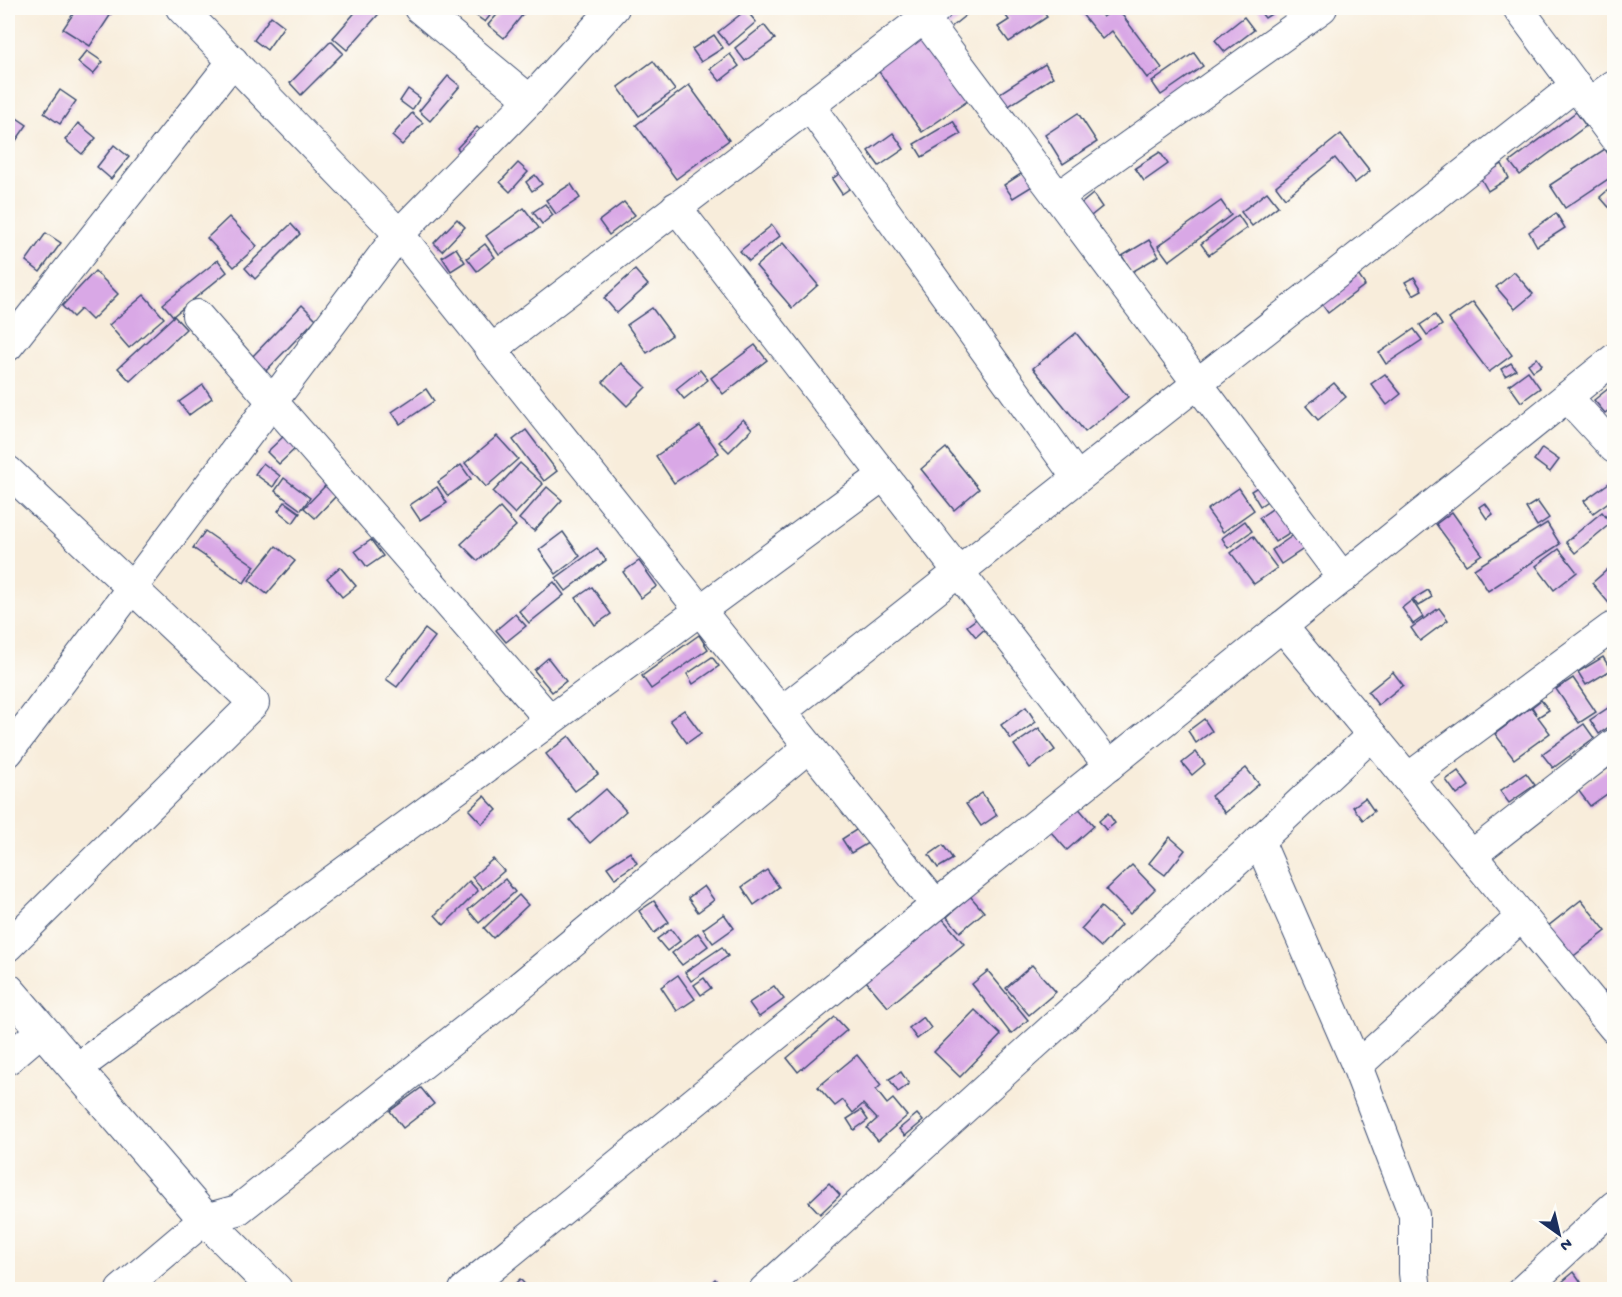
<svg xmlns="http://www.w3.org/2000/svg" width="1622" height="1297" font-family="'Gochi Hand',sans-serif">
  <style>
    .building { fill: #d9a8e6 }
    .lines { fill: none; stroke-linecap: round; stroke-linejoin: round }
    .minor-casing { stroke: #3c4c71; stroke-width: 32 }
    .tertiary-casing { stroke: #3c4c71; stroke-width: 35 }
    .minor { stroke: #fff; stroke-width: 30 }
    .tertiary { stroke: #fff; stroke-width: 33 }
  </style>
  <rect width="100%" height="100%" fill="#fdfcf7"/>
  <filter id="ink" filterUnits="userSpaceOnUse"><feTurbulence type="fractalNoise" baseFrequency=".0167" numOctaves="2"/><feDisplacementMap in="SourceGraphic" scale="12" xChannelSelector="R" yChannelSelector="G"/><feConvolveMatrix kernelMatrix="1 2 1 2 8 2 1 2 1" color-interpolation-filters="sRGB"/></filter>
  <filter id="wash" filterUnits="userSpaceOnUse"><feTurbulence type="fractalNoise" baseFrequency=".008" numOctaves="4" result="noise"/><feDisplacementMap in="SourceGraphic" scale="24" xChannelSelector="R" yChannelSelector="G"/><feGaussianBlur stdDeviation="1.35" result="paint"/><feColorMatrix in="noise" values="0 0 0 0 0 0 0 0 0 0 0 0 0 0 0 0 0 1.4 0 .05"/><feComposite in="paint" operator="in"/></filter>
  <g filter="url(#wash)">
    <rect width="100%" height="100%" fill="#f8eddb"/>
    <g id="blocks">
      <g class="building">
        <path d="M77,8H107L113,11L90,46L63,29Z"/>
        <path d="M359,8H384L347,50L333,38Z"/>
        <path d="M474,8H496L485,22L471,12Z"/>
        <path d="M503,8H528L504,38L488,25Z"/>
        <path d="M944,8H960L966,15L936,39Z"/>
        <path d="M1000,8H1041L1047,17L1009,42L998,27L1009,20Z"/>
        <path d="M1077,8H1096L1103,17L1117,8L1162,68L1147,78L1112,31L1102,39Z"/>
        <path d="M1257,8H1273L1276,11L1265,18Z"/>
        <path d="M746,10L756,22L729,45L718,32Z"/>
        <path d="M271,16L284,26L267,50L254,40Z"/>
        <path d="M1244,17L1254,30L1225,52L1215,40Z"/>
        <path d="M764,25L775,39L745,61L735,48Z"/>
        <path d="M922,27L972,98L922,132L872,62Z"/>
        <path d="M714,35L723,48L701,62L692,49Z"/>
        <path d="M331,41L343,53L301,95L290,83Z"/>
        <path d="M87,51L103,62L93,74L78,62Z"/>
        <path d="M1194,53L1203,66L1161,95L1152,82Z"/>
        <path d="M730,54L739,66L720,81L710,69Z"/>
        <path d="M653,61L675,90L639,116L618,87Z"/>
        <path d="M1045,64L1053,77L995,115L986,102Z"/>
        <path d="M448,76L460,86L430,121L419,111Z"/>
        <path d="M689,85L729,140L676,179L636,125Z"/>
        <path d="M408,89L420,98L412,110L400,101Z"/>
        <path d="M60,90L76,101L60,124L44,113Z"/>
        <path d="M8,112L27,125L8,152Z"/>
        <path d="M1576,112L1586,126L1520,175L1510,162Z"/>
        <path d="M412,113L423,123L402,145L392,136Z"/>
        <path d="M1078,113L1097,142L1063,164L1045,135Z"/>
        <path d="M953,121L961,134L922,157L914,144Z"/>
        <path d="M78,123L96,138L82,154L65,140Z"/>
        <path d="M477,127L489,138L470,160L457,148Z"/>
        <path d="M893,133L904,149L879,166L868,151Z"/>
        <path d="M1341,134L1370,171L1355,183L1335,158L1285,198L1276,186Z"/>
        <path d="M114,145L129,157L111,179L97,167Z"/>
        <path d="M1605,149L1614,163V175L1565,208L1550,185Z"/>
        <path d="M1160,152L1168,164L1144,181L1135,168Z"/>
        <path d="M856,162L866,177L842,194L832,179Z"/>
        <path d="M518,163L528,172L510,192L500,182Z"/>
        <path d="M1502,164L1509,178L1488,191L1480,177Z"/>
        <path d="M1030,168L1039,182L1013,198L1004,185Z"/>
        <path d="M535,175L542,184L532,191L526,182Z"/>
        <path d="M571,184L580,198L556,214L546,200Z"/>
        <path d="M1614,185V213L1600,197Z"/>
        <path d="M1267,192L1278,206L1252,226L1241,212Z"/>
        <path d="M1093,194L1102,207L1081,224L1072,211Z"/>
        <path d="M1221,201L1231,215L1169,261L1158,246Z"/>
        <path d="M624,202L635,215L609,235L599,221Z"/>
        <path d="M545,204L553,215L542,224L533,212Z"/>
        <path d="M524,208L539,228L499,255L486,236Z"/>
        <path d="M1556,213L1565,228L1537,246L1529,232Z"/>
        <path d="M1238,215L1247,228L1209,255L1201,244Z"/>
        <path d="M229,217L257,246L234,267L207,238Z"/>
        <path d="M457,219L465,227L442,251L434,243Z"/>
        <path d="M291,224L300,234L255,279L245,268Z"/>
        <path d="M772,225L780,236L749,261L740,251Z"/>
        <path d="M46,233L61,243L40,272L26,261Z"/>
        <path d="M1149,240L1159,256L1132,272L1122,256Z"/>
        <path d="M783,243L818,285L792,308L756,266Z"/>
        <path d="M485,244L495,257L477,271L467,258Z"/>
        <path d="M456,248L465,262L451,271L442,257Z"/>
        <path d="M218,260L227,272L173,316L163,304Z"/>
        <path d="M635,270L648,285L617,313L604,298Z"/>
        <path d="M95,271L118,294L92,320L81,309L73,317L62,306Z"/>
        <path d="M1356,272L1365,285L1328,313L1319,300Z"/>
        <path d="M1514,272L1533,294L1515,309L1496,287Z"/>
        <path d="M1414,277L1422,290L1413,295L1405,282Z"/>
        <path d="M144,295L164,318L129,348L109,325Z"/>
        <path d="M1473,302L1512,355L1489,372L1449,319Z"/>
        <path d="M302,305L316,319L264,373L250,359Z"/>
        <path d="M652,308L672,335L647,353L627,325Z"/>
        <path d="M1435,315L1442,325L1427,335L1420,325Z"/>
        <path d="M174,316L186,329L130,381L118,368Z"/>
        <path d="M1414,329L1422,340L1386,364L1379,353Z"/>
        <path d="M1076,333L1128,397L1085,432L1033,368Z"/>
        <path d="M755,345L767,360L723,394L711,378Z"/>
        <path d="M1537,358L1542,365L1533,371L1528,364Z"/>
        <path d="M621,363L646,387L627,406L603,382Z"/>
        <path d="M1511,363L1516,370L1505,376L1501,369Z"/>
        <path d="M700,370L708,380L684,399L676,389Z"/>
        <path d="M1528,371L1540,388L1521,402L1509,385Z"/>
        <path d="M1385,374L1401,394L1387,405L1371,384Z"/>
        <path d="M1334,383L1346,397L1318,420L1306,406Z"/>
        <path d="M1614,384V406L1605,413L1594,400Z"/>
        <path d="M203,385L212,398L189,415L179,402Z"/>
        <path d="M426,389L434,401L400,424L392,412Z"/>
        <path d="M743,419L752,429L729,452L719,442Z"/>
        <path d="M700,426L719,453L674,483L656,456Z"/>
        <path d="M526,430L557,471L544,481L513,440Z"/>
        <path d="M285,435L297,447L279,464L267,452Z"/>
        <path d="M497,436L518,459L486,487L465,463Z"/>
        <path d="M946,448L979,489L954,510L921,469Z"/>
        <path d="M1542,448L1559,460L1550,472L1534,460Z"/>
        <path d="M263,463L280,476L273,487L255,474Z"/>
        <path d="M520,463L543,484L515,514L493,492Z"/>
        <path d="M461,465L471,479L448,496L438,482Z"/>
        <path d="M284,478L310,498L301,510L275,491Z"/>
        <path d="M1264,483L1273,497L1260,506L1251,491Z"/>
        <path d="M1609,483L1614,490V498L1593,513L1584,501Z"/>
        <path d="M325,486L336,496L315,518L304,508Z"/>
        <path d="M437,487L447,503L420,520L410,505Z"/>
        <path d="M547,487L562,500L534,531L519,519Z"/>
        <path d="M1239,488L1254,510L1223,532L1207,510Z"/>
        <path d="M1537,501L1549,518L1537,526L1526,508Z"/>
        <path d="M285,502L300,513L293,523L278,511Z"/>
        <path d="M1281,503L1297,528L1275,542L1259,518Z"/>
        <path d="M1485,503L1493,514L1487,519L1479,507Z"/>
        <path d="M500,508L516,526L478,561L461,544Z"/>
        <path d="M1452,512L1482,554L1466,565L1436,524Z"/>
        <path d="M1602,512L1611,523L1575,553L1566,542Z"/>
        <path d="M1245,521L1252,531L1228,548L1222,538Z"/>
        <path d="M1547,523L1560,544L1488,591L1474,569Z"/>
        <path d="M205,531L255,566L244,583L193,548Z"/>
        <path d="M563,532L580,556L556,574L539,550Z"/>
        <path d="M1298,532L1308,546L1281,564L1272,550Z"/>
        <path d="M1253,536L1277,568L1254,584L1231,553Z"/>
        <path d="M371,540L383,556L367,567L355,551Z"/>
        <path d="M276,546L295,561L267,594L249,580Z"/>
        <path d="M597,548L606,560L566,591L556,578Z"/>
        <path d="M1559,549L1577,572L1554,590L1536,566Z"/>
        <path d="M639,561L657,586L641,598L623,572Z"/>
        <path d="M1614,564V605L1612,607L1592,583Z"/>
        <path d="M340,567L356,586L342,597L327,578Z"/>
        <path d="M554,582L564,595L529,623L519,611Z"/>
        <path d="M592,587L611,614L595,625L576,598Z"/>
        <path d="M1428,590L1432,597L1418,606L1413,599Z"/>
        <path d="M1412,600L1423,617L1413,624L1402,608Z"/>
        <path d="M1439,608L1448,620L1420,641L1411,628Z"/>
        <path d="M515,614L526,626L506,642L496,630Z"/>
        <path d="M979,617L987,627L976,637L967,626Z"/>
        <path d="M425,629L435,637L397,687L386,679Z"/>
        <path d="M699,635L708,649L651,689L642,676Z"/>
        <path d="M712,657L719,666L693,684L687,674Z"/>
        <path d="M1603,657L1611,670L1586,685L1578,672Z"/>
        <path d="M548,658L566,681L552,692L534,670Z"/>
        <path d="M1393,672L1403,685L1378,705L1368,692Z"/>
        <path d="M1573,678L1596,712L1579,723L1556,689Z"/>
        <path d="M1541,700L1549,710L1538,717L1550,733L1514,759L1495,734L1531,707L1537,715L1532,707Z"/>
        <path d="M1614,704V723L1599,734L1590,720Z"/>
        <path d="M1026,707L1036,722L1011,739L1001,725Z"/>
        <path d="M684,710L701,733L687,743L670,720Z"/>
        <path d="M1204,719L1212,731L1196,743L1188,731Z"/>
        <path d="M1584,724L1594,738L1553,768L1542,754Z"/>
        <path d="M1039,728L1055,750L1030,768L1014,745Z"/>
        <path d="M569,736L598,774L575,791L546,754Z"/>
        <path d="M1196,752L1205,764L1192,775L1182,763Z"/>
        <path d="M1614,764V789L1590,806L1578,790Z"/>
        <path d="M1246,768L1259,784L1225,813L1211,796Z"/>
        <path d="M1458,771L1469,786L1457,795L1446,780Z"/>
        <path d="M1526,773L1535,785L1509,803L1500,791Z"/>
        <path d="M606,789L626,811L590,843L570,820Z"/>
        <path d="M982,793L997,815L981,826L966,804Z"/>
        <path d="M484,796L497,810L482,824L469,810Z"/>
        <path d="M1069,797L1094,826L1067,850L1041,821Z"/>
        <path d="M1365,798L1374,811L1363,820L1353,807Z"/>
        <path d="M1108,813L1115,823L1106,830L1099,821Z"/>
        <path d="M859,828L868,843L851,853L842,839Z"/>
        <path d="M1170,837L1185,850L1165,875L1149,863Z"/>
        <path d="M943,845L953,859L938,868L929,855Z"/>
        <path d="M630,852L637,863L615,878L607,867Z"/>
        <path d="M493,859L504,871L483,889L472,877Z"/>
        <path d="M1132,865L1155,889L1130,914L1106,890Z"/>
        <path d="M767,870L779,887L754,905L742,887Z"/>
        <path d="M505,879L515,892L479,923L468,910Z"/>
        <path d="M469,881L478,891L444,925L435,915Z"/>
        <path d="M704,886L714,900L698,912L688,898Z"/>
        <path d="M519,895L528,905L493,938L484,928Z"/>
        <path d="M970,896L984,912L960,932L947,917Z"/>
        <path d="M1581,900L1606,931L1571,958L1547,927Z"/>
        <path d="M654,901L669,922L654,933L639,911Z"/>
        <path d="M1101,907L1121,925L1101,947L1081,929Z"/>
        <path d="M724,914L734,928L713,943L703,929Z"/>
        <path d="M942,918L964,944L888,1007L866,981Z"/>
        <path d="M671,929L680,941L667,951L657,939Z"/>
        <path d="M698,933L708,946L682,965L672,953Z"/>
        <path d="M722,947L728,956L691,981L685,972Z"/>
        <path d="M1032,965L1056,992L1029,1015L1006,988Z"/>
        <path d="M988,971L1028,1020L1011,1034L972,984Z"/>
        <path d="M678,975L695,999L677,1011L661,987Z"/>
        <path d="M704,978L711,988L701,995L694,985Z"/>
        <path d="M1614,983V1004L1600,1015L1590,1003Z"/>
        <path d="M774,986L784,999L759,1017L749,1003Z"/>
        <path d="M975,1010L1001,1035L960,1077L934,1052Z"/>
        <path d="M835,1017L847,1030L798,1072L787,1058Z"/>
        <path d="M923,1017L931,1028L917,1039L909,1028Z"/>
        <path d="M857,1055L881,1085L876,1090L887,1104L893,1099L907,1116L878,1141L867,1128L877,1119L863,1104L853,1113L843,1100L835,1106L818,1087Z"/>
        <path d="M901,1072L909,1084L898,1092L889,1079Z"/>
        <path d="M421,1088L434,1104L403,1128L390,1111Z"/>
        <path d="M861,1110L868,1120L854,1130L847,1119Z"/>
        <path d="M917,1114L923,1121L905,1136L899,1129Z"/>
        <path d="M829,1183L840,1195L820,1214L809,1202Z"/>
        <path d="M1574,1272L1581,1282L1572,1290H1568L1562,1282Z"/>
        <path d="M520,1279L530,1290H508Z"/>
        <path d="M715,1279L725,1290H703Z"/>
      </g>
    </g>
  </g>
  <g filter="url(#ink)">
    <use href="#blocks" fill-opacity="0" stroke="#3c4c71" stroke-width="1.5"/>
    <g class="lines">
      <defs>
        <g id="minor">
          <path d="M181,8L399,234L936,905"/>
          <path d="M419,8L530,100"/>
          <path d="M1518,8L1614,137"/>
          <path d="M924,18L1343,578"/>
          <path d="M1589,103L1614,85"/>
          <path d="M809,105L1077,478"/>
          <path d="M1058,197L1322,8"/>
          <path d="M676,207L1109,766"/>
          <path d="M197,315L550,720"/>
          <path d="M8,346L233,61"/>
          <path d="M491,350L937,8"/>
          <path d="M1567,397L1614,448"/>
          <path d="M8,471L254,703L8,946"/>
          <path d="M1282,626L1614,1028"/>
          <path d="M781,712L1576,85"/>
          <path d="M8,752L399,234L530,100L614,8"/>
          <path d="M1408,778L1611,628"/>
          <path d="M1259,841L1357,1066L1414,1215V1273L1416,1290"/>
          <path d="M1472,855L1614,744"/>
          <path d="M8,1059L42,1030"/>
          <path d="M1357,1066L1522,916"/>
          <path d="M76,1069L884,475"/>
          <path d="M121,1290L205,1219L238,1210L506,998L809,747"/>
          <path d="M464,1290L936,905L1614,359"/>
          <path d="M764,1290L1259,841L1372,735"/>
          <path d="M1523,1290L1614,1206"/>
        </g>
        <path id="tertiary" d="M8,990L205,1219L276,1290"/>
      </defs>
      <use href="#minor" class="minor-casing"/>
      <use href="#tertiary" class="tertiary-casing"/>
      <use href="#minor" class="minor"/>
      <use href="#tertiary" class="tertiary"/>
    </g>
  </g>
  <rect width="1622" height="1297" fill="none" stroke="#fdfcf7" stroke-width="30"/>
  <g transform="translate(1559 1234) rotate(146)" stroke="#fdfcf7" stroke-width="4.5" paint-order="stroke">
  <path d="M0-4.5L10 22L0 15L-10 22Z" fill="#1b2f5e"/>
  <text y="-9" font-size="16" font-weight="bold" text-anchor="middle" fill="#1b2f5e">N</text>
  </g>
</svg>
